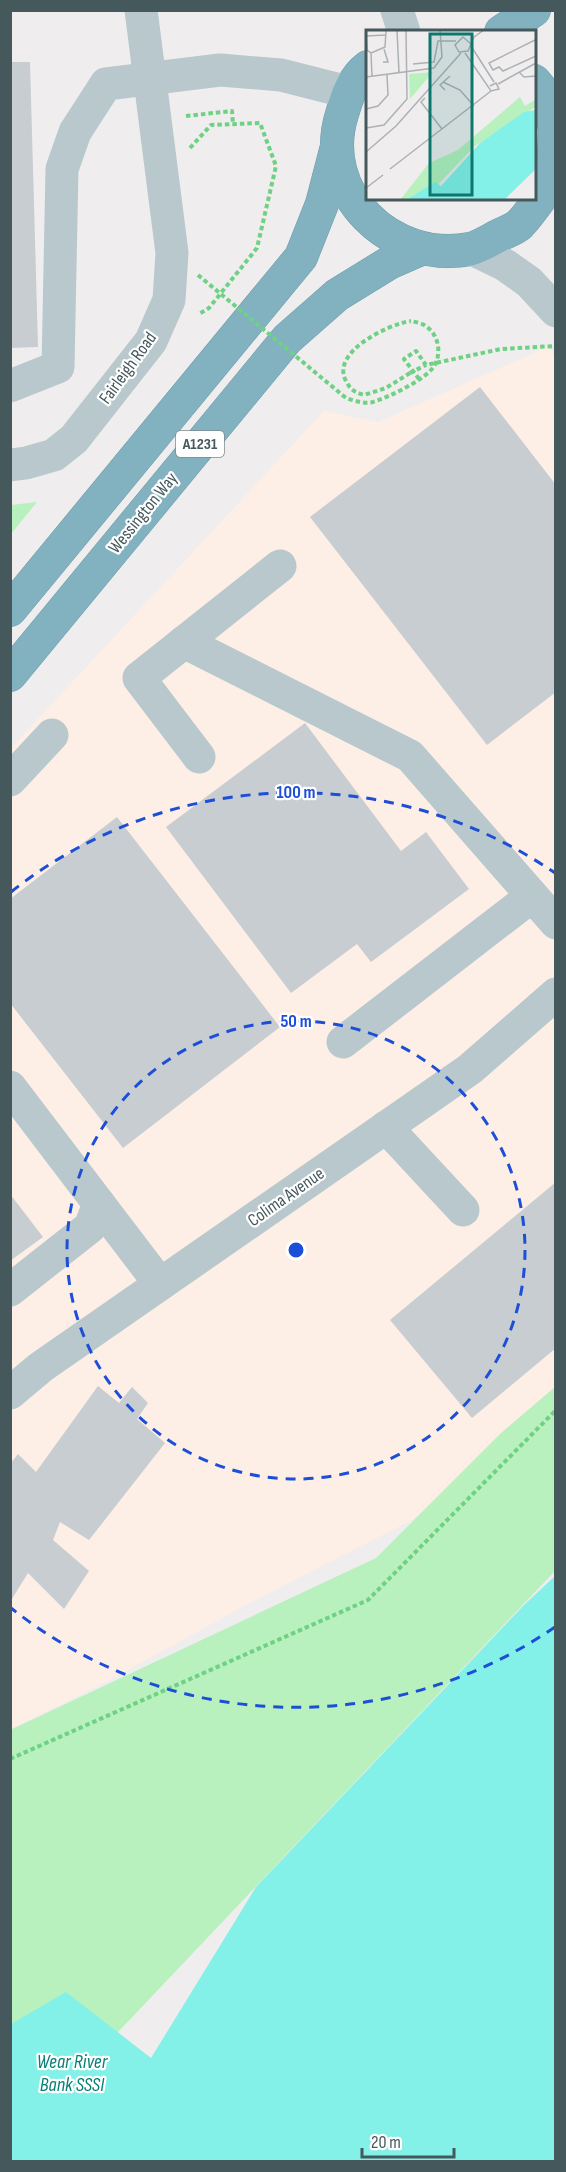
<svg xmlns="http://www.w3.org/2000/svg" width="566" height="2172" font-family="'Sofia Sans Condensed',sans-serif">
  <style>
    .commercial { fill: #fdefe5 }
    .green { fill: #b8f1be }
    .water { fill: #83f1e8 }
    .building { fill: #c7cdd1 }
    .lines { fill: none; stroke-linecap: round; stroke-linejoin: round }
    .highway-casing { stroke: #6d9dab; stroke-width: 34 }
    .path { stroke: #6fd184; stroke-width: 4; stroke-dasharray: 4.5 3; stroke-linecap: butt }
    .minor { stroke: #b8c8cc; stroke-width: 33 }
    .highway { stroke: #82b2c0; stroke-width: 33 }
    .path-bridge { stroke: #6fd184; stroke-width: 4; stroke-dasharray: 4.5 3; stroke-linecap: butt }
    .ring { fill: none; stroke: #1d4ed8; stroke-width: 3; stroke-dasharray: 10 8 }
    .labels { text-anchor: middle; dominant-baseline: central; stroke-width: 4.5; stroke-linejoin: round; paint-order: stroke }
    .shield { fill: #fff; stroke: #7d8a8d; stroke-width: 1.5 }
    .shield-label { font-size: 16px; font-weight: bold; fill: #45585c }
    .street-label { font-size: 18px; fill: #45585c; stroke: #fff }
    .water-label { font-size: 20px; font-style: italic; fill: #088076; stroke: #fff }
    .inset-road { fill: none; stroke: #acb1b4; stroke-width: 1.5 }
    .view { fill: #0f766e; fill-opacity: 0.15; stroke: #0f766e; stroke-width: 3 }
    .inset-edge { fill: none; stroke: #45585c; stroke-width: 3 }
    .centre { fill: #1d4ed8; stroke: #fff; stroke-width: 3 }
    .ring-label { font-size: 18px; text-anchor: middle; font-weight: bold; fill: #1d4ed8; stroke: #fff; stroke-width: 4.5; stroke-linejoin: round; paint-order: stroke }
  </style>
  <rect width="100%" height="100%" fill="#f0edee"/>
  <path class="commercial" d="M548,347L556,359L555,1418L536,1430L410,1521L257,1599L117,1676L11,1729V748L324,411L378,422Z"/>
  <g class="green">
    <path d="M37,502L11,534V505Z"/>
    <path d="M555,1387V1571L11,2145L10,1730L376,1558L501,1433Z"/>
  </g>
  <path class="water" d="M555,1576V2161H11V2024L66,1992L151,2058L256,1887L524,1605Z"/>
  <g class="building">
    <path d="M10,62H30L38,347L10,348Z"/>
    <path d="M480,387L556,485V692L487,745L310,517Z"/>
    <path d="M305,723L401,851L426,832L469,889L371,962L357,944L291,993L166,827Z"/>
    <path d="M117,817L280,1027L123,1148L10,1003V899Z"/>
    <path d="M556,1182V1348L472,1418L390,1320Z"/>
    <path d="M10,1194L43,1237L10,1261Z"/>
    <path d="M98,1386L119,1403L132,1387L148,1403L137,1419L165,1443L89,1540L60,1522L53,1540L89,1571L64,1609L28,1573L10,1602V1464L18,1454L36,1472Z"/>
  </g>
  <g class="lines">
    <defs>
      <g id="highway">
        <path d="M501,32L534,10"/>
        <path d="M368,67C353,78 347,97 342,114C317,193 391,264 470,249C479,247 490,240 498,236C505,232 513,230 519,225C526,218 542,197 546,188C556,165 553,149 556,126"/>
        <path d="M534,81L544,93L555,127"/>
        <path d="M10,610L301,257L322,204L336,150"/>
        <path d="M10,675L287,339L337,295L389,263L421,249"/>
      </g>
    </defs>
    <use href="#highway" class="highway-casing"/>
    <g class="path">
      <path d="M186,116L232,111L233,124"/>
      <path d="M190,148L211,125L260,123L276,166L257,248L209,308L199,314"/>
      <path d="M410,373L386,388L364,395C354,392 350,389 346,381C330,352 389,324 411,321"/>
      <path d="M419,379L404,359L416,351L426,365L501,349L556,346"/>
      <path d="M10,1759L368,1600L556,1410"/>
    </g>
    <g class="minor">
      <path d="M397,10L404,32"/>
      <path d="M472,249L505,265L529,282L556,311"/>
      <path d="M10,386L58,367L62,169L75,132L106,84L220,70L281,75L348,92"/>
      <path d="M10,465L26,463L54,455L74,439L151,341L169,300L172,253L141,10"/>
      <path d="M184,642L410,756L556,923"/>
      <path d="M199,757L139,678L280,566"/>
      <path d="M10,780L52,735"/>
      <path d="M343,1042L532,896"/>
      <path d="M10,1087L160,1284"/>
      <path d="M386,1127L463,1210"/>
      <path d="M10,1290L90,1227L99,1204"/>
      <path d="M10,1393L41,1367L470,1069L556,994"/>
    </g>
    <use href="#highway" class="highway"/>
    <g class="path-bridge">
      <path d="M198,275L346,398C355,401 364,404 373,402C389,397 420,382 431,370C443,357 440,334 424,325C421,323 415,322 411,321"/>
      <path d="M410,373L426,365"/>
    </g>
  </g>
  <g class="ring">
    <circle cx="296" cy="1250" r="229"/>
    <path d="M555 1627A458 458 0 0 1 11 1608M11 892A458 458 0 0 1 555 873"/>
  </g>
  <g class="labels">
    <rect class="shield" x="176" y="431" width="48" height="26" rx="4.5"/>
    <g class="shield-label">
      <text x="200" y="444">A1231</text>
    </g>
    <g class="street-label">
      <text transform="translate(128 368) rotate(-54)">Fairleigh Road</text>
      <text transform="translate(143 513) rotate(-51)">Wessington Way</text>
      <text transform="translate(286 1197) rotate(-35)">Colima Avenue</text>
    </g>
    <g class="water-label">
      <text x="72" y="2062">Wear River<tspan x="72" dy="23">Bank SSSI</tspan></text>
    </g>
  </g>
  <g transform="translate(366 30)">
    <rect width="170" height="170" fill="#f0edee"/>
    <path d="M67,42L44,69L43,44ZM154,67L159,76L169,70V77L109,116L61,166L34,170L63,133L92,120Z" fill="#b8f1be"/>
    <path d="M169,80V140L139,169H42L69,152L75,156L114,113L158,82Z" fill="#83f1e8"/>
    <path class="inset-road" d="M31,0L33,43M0,3L1,20L5,23M0,6L20,5M169,10L123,33L127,40L133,37L137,41L170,26M105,14L97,7L89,15L93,22L102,21L108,7L118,0M105,16L128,52M99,23L125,61L133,59L130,53L124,56M17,32H22L18,19M47,34L68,32L72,11H90M153,42L158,47L170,46M6,46L5,23L19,17L20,1M0,47L68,38L76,27L74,0M77,52L94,60L108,76M132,54L170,33M79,60L74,55L84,46M0,63V97M59,68L55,72L76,99M0,79L12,76L22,65L21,45M0,98L18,95L41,69L40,0M0,122L30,96L95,23M24,139L125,61M0,158L17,145"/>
    <path class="view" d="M64,4H106V165H64Z"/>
    <rect width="170" height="170" class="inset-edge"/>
  </g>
  <circle cx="296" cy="1250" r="9" class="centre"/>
  <g class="ring-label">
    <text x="296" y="798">100 m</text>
    <text x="296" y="1027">50 m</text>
  </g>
  <rect width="566" height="2172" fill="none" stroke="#45585c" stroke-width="24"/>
  <path d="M362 2148v9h92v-9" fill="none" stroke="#45585c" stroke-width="3"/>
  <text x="371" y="2148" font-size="18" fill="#45585c" stroke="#ffffff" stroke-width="4.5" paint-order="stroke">20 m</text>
</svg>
